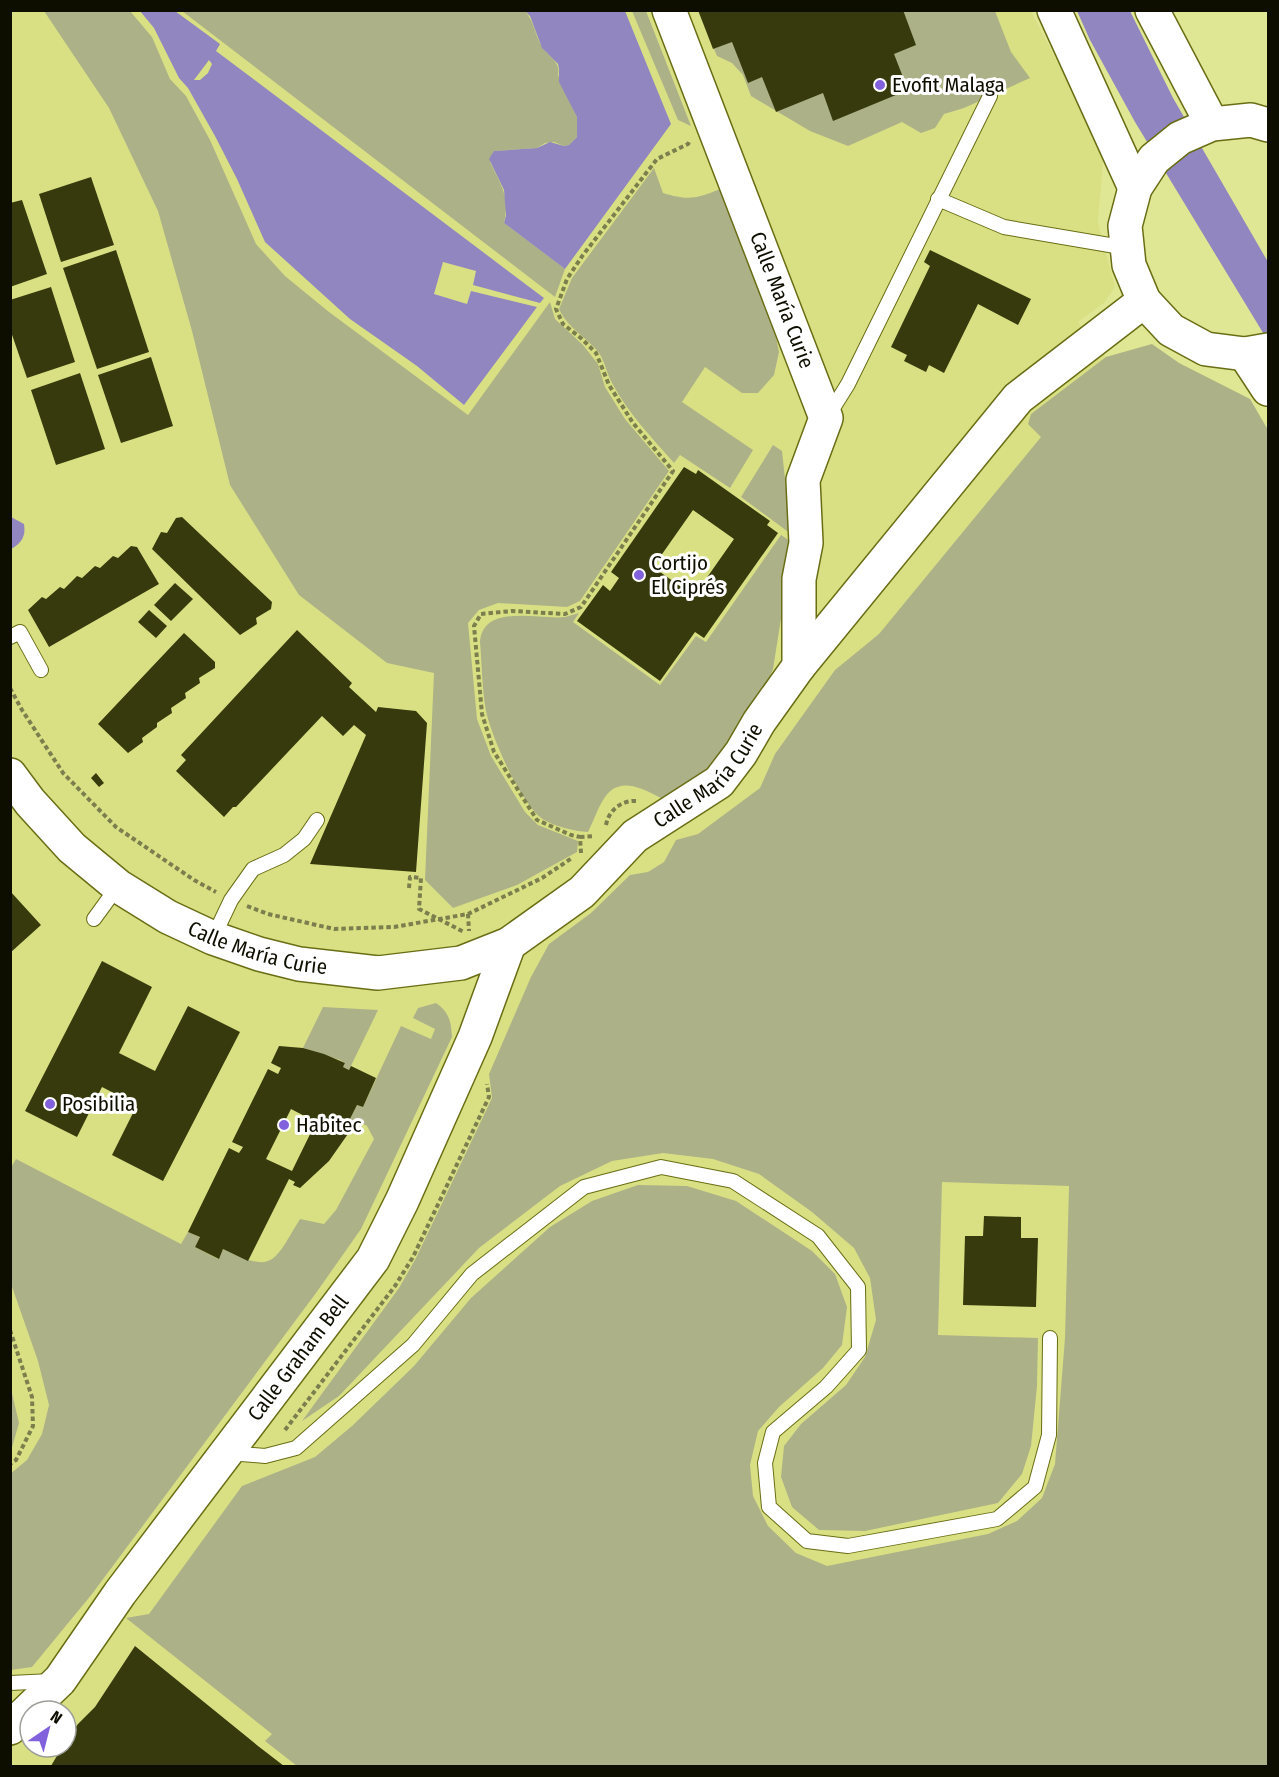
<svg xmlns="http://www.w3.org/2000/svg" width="1279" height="1777" font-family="'Fira Sans Condensed',sans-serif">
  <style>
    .built { fill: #d9e084; fill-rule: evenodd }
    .green { fill: #adb188 }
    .water { fill: #9186c0; fill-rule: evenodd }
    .building { fill: #373a0d; fill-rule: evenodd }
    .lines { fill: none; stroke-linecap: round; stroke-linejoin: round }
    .lane-casing { stroke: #696d14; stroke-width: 16 }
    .secondary-casing { stroke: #696d14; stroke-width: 36 }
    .path { stroke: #7b7e4d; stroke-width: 4; stroke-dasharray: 4.5 3; stroke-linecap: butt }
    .lane { stroke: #fff; stroke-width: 14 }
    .secondary { stroke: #fff; stroke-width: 33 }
    .poi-dot { fill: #8261dc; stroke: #fff; stroke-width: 2 }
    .labels { text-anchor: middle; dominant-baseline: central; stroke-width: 6; stroke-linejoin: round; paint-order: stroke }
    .poi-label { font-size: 21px; fill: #0e0e00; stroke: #fff; text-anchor: start }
    .street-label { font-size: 21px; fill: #0e0e00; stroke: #fff }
  </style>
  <rect width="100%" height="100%" fill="#e0e794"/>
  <path class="built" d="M11,11H1031L1104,152L1098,222L1115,287L1104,303L1078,322L1106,357L1152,344L1179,363L1250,399L1268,430V1766H11ZM30,1711H66V1747H30Z"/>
  <g class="green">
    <path d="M44,11H130L152,37L170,79L186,96L210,140L256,244L285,276L329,312L468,415L550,302L555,319L583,345L598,364L605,387L625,419L669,471L580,601L567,607L498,603L479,610L468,623L477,719L491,756L525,812L538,825L578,841L577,852L517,885L453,908L425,880L434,673L387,663L299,595L230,485L192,331L158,211L109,108Z"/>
    <path d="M182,11H525C534,21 535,35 542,47C548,57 561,61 558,75L577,117V137L569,145L564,146L554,142L545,143L537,148L494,151L490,162C501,186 510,195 504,223L565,269L555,297Z"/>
    <path d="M632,11H646L691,126L678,120Z"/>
    <path d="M698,11H995L1011,52L1030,78L964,108L944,114L935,128L921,133L902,122L848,146L810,131L751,96L743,75L732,63L717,56Z"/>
    <path d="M654,168L663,193C692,202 699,197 726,187L772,318L779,352L774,375L758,393H742L705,367L682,402L753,450L730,488L680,455L674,463C652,438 628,413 612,383C607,374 605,362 599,353C587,337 568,329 559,309L572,278Z"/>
    <path d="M1152,344L1179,363L1250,399L1268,430V1766H297L265,1741L272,1734L126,1618L149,1614L242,1486L315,1457L352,1426L414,1366L471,1298L550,1227L592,1201L638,1185L687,1186L736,1201L812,1251L835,1274L847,1307L842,1345L823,1368L779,1407L758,1431L750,1465L753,1496L768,1526L796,1553L827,1566L988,1534L1017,1521L1042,1498L1055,1464L1065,1338L1069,1186L942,1182L938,1335L1038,1338L1037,1386L1031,1446L1022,1474L998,1503L865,1531L819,1530L792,1507L781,1477L784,1446L801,1424L846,1385L865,1357L876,1320L870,1278L854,1248L812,1212L759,1174L713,1159L663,1153L612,1161L560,1186L479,1248L339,1396L302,1421L399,1288L416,1258L492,1098L489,1074L531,977L549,944L591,913L630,875L648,872L664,862L676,840L698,834L760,788L775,754L835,670L879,634L1041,437L1028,424L1031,414L1106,357Z"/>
    <path d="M773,445L782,451L791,534L741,497Z"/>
    <path d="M781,535L793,543L773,669L765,687L752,702L722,760L668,801C659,798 651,792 642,789C605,775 601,807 588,832C573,831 557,827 544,820C522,807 491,736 486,711C482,689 482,665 480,642C483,603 538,620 565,617C570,616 574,614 579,613L573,622L660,685L696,636L706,642Z"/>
    <path d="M436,1003C449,1012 451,1021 452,1037L361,1229L316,1293L92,1594L32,1667L11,1670L10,1474L27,1460L42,1434L49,1405L38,1361L11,1284L10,1169L16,1159L181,1244L188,1232L200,1237L195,1247L218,1259L223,1249C274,1274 273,1263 300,1219L324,1224L336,1210L374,1139L367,1126L356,1120L355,1123L349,1121L357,1105L363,1107L401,1026L431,1039L435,1029L413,1018L418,1008Z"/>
    <path d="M323,1007L378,1010L349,1070L343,1067L345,1063L340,1060L303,1048Z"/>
    <path d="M11,1389L19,1423L11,1451H10Z"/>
  </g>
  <g class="water">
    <path d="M140,11H175L220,44L216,51L544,298L540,303L473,285L476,271L443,262L434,294L467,304L471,291L537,307L464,405L417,366L350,319L265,242L237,179L215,136L188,88L179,78L154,28ZM209,60L212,64L208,73L200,80H194Z"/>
    <path d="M525,11H625L671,124L565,269L504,223L506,215L504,190L489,159L494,151L537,148L550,142L564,146L569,145L577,137V117L559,82V69L558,64L542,48L530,16Z"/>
    <path d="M1077,11H1130L1173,98L1268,262V341L1135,122L1090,40Z"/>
    <path d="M11,517L24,524C26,536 22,543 11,549Z"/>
  </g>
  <g class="building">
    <path d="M698,10H903L916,45L894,54L908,90L833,121L823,93L776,112L762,77L748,83L732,42L713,49Z"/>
    <path d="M91,177L114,245L61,262L39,194Z"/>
    <path d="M22,200L47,274L10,287V203Z"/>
    <path d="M116,250L149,352L97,369L63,268Z"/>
    <path d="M930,250L1031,299L1018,325L978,304L944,373L929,365L926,372L904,361L907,355L891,347L930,266L924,262Z"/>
    <path d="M51,287L75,362L27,378L10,329V300Z"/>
    <path d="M151,357L173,426L121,443L98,375Z"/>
    <path d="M80,373L105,449L56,465L31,390Z"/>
    <path d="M684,467L696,474L698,470L770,521L767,525L778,533L704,638L695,632L660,681L577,621L603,585L610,591L619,578L611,572ZM693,510L734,539L694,596L653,567Z"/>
    <path d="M182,517L272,602L271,609L256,618L257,624L240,635L152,549L161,532L167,533L176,518Z"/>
    <path d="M131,546L137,547L159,584L49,647L28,610L42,597L46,599L60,587L64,589L77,576L82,578L95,566L100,568L113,556L118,558Z"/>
    <path d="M175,583L193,599L171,621L154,605Z"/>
    <path d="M149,610L167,626L156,638L138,622Z"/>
    <path d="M297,630L352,683L349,687L376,712L378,707L416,711L427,723L416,872L310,864L366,735L354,725L343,736L322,716L236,807H233L224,817L176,771L186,760L181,755Z"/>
    <path d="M184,633L215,662V668L199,678L200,683L185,693L186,698L171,708L172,713L157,723V727L142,738L143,742L128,753L98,724Z"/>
    <path d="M96,773L104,783L99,787L91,778Z"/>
    <path d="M10,891L41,925L10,953Z"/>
    <path d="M102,961L152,987L119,1053L155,1071L188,1006L240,1032L163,1181L112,1155L137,1105L102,1087L77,1137L25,1111Z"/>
    <path d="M279,1046L303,1048L324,1054L345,1063L343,1067L349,1070L351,1066L376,1078L363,1107L357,1105L349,1121L355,1123L350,1131L329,1161L300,1188L293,1185L295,1182L289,1179L248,1261L223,1249L219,1259L195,1247L200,1237L188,1232L229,1148L239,1153L243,1147L232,1142L268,1069L278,1074L281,1068L271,1063ZM291,1109L316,1122L292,1171L266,1159Z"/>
    <path d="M984,1216L1021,1217V1238H1038L1036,1307L963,1305L965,1236H983Z"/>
    <path d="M135,1646L258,1746L284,1766H51L62,1747H66V1741L78,1724L95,1707Z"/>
  </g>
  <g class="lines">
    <defs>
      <g id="lane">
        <path d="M938,199L1004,227L1127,248"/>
        <path d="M828,416L848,384L990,96"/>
        <path d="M10,637L20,632L41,670"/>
        <path d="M94,919L118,886"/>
        <path d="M213,938L231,900L253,869L284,855L304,839L317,820"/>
        <path d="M229,1453L265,1456L296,1448L413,1345L472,1274L584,1187L661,1167L733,1181L818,1236L858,1287L859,1350L826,1387L773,1432L765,1463L769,1507L807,1541L848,1546L997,1519L1035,1487L1049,1435L1050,1338"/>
        <path d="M10,1683L52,1681"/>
      </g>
      <g id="secondary">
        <path d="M1054,10L1135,188"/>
        <path d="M1152,10L1212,124"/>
        <path d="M1268,125L1251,120L1212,124L1180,138L1154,159L1135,188L1125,226L1129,265L1144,301L1171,330L1206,349L1245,354L1268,350"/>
        <path d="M1245,354L1268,389"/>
        <path d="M799,666L1018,398L1144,301"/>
        <path id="s1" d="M10,775L30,802L72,848L118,886L168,917L213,938L259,954L299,964L378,973L461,963L509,944L582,892L635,836L719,782L741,753L759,722L799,666V579L806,543L803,480L826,418L669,10"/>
        <path id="s2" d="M10,1728L60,1680L120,1593L373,1259L402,1201L475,1037L509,944"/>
      </g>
    </defs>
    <use href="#lane" class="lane-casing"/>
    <use href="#secondary" class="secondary-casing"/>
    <g class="path">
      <path d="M10,688L22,710L63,773L116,827L194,880L216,892"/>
      <path d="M606,825C609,810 621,800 637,801"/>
      <path d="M580,837L594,836"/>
      <path d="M581,853L580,837L571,835L537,820L494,752L482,714L474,626L481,614L512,611L565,614L581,607L673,471L633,423L609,385L596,353L582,339L563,324L556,309L567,279L583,255L657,159L688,144L690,140"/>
      <path d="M409,888L410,877L421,878L419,909L464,932"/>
      <path d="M247,906L268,914L334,929L394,927L468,914L542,878L572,858"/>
      <path d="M468,914L469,931"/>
      <path d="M10,1330L32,1397L33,1426L16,1460L10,1464"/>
      <path d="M285,1430L395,1286L413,1257L489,1097L487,1084"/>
    </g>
    <use href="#lane" class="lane"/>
    <use href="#secondary" class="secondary"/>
  </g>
  <g class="poi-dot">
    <circle cx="880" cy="85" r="6"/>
    <circle cx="639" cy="575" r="6"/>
    <circle cx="50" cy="1104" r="6"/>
    <circle cx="284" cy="1125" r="6"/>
  </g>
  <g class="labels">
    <g class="poi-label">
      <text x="892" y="85">Evofit Malaga</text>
      <text x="651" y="563">Cortijo<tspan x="651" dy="24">El Ciprés</tspan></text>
      <text x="62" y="1104">Posibilia</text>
      <text x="296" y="1125">Habitec</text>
    </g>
    <g class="street-label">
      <text transform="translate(782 300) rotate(69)">Calle María Curie</text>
      <text stroke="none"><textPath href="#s1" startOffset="832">Calle María Curie</textPath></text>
      <text stroke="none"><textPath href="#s1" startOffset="310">Calle María Curie</textPath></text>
      <text stroke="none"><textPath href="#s2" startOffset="470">Calle Graham Bell</textPath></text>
    </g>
  </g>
  <rect width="1279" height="1777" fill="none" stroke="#0e0e00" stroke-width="24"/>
  <g transform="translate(48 1729) rotate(35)"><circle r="28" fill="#ffffff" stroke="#9f9f99" stroke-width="1.5"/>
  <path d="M0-4.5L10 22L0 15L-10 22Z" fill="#8261dc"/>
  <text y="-9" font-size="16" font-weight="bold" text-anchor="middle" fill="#0e0e00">N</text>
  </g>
</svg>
